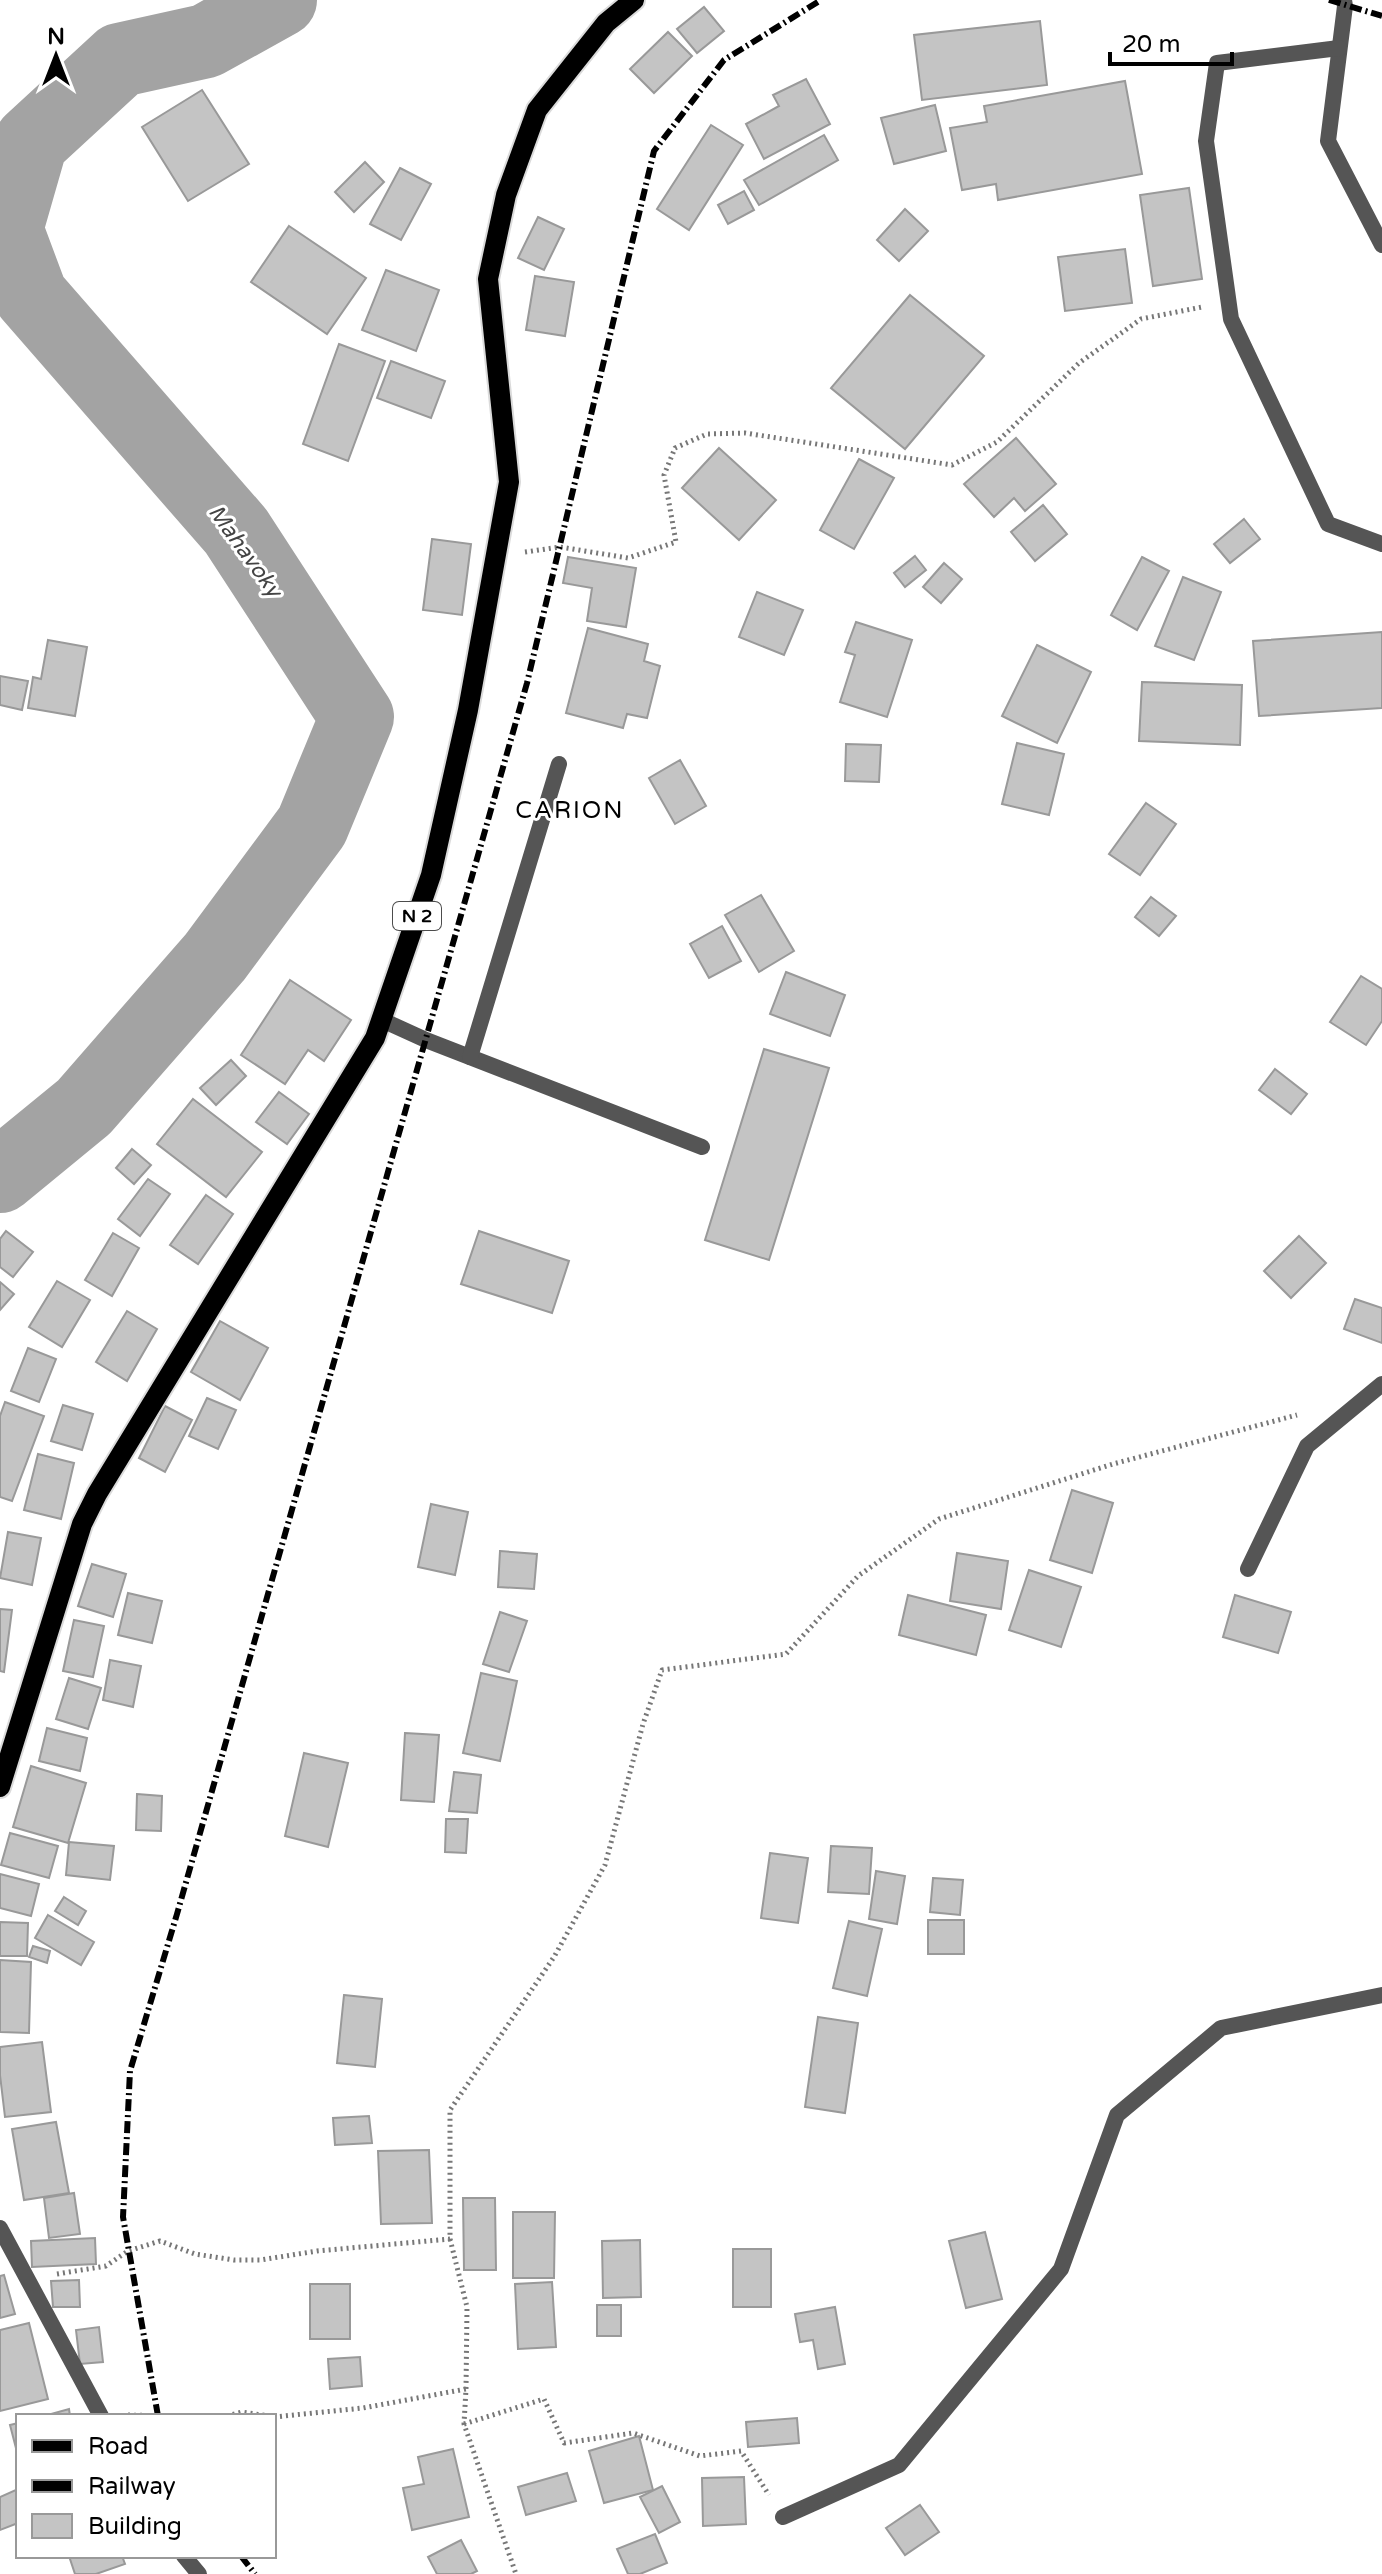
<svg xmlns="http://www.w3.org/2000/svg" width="1382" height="2574" font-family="'Varela Round',sans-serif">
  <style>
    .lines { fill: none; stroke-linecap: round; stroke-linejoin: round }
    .river { stroke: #a3a3a3; stroke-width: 74 }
    .building { fill: #c4c4c4; stroke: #999; stroke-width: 2 }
    .primary-casing { stroke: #dbdbdb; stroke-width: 24 }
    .path { stroke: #777; stroke-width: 5; stroke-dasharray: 2 4; stroke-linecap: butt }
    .lane { stroke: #555; stroke-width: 16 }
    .street { stroke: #555; stroke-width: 16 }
    .primary { stroke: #000; stroke-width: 20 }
    .rail { stroke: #000; stroke-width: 6; stroke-dasharray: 12 4 2 4; stroke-linecap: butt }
    .labels { text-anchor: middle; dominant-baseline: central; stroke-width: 6; stroke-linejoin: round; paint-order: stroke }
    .shield { fill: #fff; stroke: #4c4c4c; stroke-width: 2 }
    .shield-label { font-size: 18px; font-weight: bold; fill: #000 }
    .water-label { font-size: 22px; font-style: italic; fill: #444; stroke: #fff }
    .quarter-label { font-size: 24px; letter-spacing: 2px; fill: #000; stroke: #fff }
  </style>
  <rect width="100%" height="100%" fill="#fff"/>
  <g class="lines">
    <path class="river" d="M0,1176L84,1107L215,957L312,826L357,717L236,531L31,296L6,229L31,142L120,60L206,41L280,0"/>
  </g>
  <g class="building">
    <path d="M704,7L724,31L697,53L677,29Z"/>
    <path d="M1040,21L1047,85L922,100L914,35Z"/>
    <path d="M668,32L692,56L654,93L630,69Z"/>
    <path d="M806,79L830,124L764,159L746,124L779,106L773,95Z"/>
    <path d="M1125,81L1142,174L998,200L996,184L962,190L950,128L987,122L984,106Z"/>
    <path d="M202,90L249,164L188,201L142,127Z"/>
    <path d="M935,105L946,151L894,164L881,118Z"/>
    <path d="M711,125L743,145L689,230L657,209Z"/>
    <path d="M824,135L838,160L759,205L744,180Z"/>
    <path d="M365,162L384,182L354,212L335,192Z"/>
    <path d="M400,168L431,184L401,240L370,224Z"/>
    <path d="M1189,188L1202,279L1153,286L1140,195Z"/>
    <path d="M744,191L754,210L728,224L718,205Z"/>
    <path d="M905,209L928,231L899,261L877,240Z"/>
    <path d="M538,217L564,229L544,270L518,258Z"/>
    <path d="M289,226L366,278L327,334L251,282Z"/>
    <path d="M1125,249L1132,303L1065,311L1058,257Z"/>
    <path d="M386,270L439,290L416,351L362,330Z"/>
    <path d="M535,276L574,282L565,336L526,330Z"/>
    <path d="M910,295L984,356L905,449L831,388Z"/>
    <path d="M339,344L385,361L348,461L303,444Z"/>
    <path d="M391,361L445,381L431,418L377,398Z"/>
    <path d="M1016,438L1056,484L1025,511L1014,498L994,517L964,484Z"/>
    <path d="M719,448L776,500L739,540L682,488Z"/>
    <path d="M859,459L894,478L854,549L820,530Z"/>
    <path d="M1043,505L1067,534L1035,561L1011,532Z"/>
    <path d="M1244,519L1260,539L1230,563L1214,544Z"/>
    <path d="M432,539L471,544L462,615L423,610Z"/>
    <path d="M915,556L926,570L905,587L894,573Z"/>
    <path d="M568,557L636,568L626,627L587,621L592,588L563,583Z"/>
    <path d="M1142,557L1169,571L1137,630L1111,615Z"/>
    <path d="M944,563L962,579L941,603L923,587Z"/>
    <path d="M1183,577L1221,592L1194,660L1155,646Z"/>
    <path d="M757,592L803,610L784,655L739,637Z"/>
    <path d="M856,622L912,640L887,717L840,702L855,655L845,652Z"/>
    <path d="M588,628L648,644L644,661L660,666L647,718L627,714L623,728L566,713Z"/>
    <path d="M1382,632V708L1259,716L1253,641Z"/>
    <path d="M48,640L87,647L75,716L28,708L33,677L41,679Z"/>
    <path d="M1037,645L1091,672L1057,743L1002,716Z"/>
    <path d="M0,676L28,681L22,710L0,705Z"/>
    <path d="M1142,682L1242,685L1240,745L1139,741Z"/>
    <path d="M1017,743L1064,754L1049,815L1002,804Z"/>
    <path d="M846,744L881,745L879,782L845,781Z"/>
    <path d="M680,760L706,806L675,824L649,778Z"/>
    <path d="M1146,803L1176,824L1140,875L1109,854Z"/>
    <path d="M761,895L794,951L759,972L725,915Z"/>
    <path d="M1151,897L1176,916L1159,936L1135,917Z"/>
    <path d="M722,926L741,961L709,978L690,944Z"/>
    <path d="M786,972L845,995L830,1036L770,1014Z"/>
    <path d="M1361,976L1382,989V1021L1366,1045L1330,1022Z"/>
    <path d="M290,980L351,1020L324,1061L308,1050L285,1084L241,1055Z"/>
    <path d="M764,1049L829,1068L769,1260L705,1240Z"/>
    <path d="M231,1060L246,1076L216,1105L200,1088Z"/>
    <path d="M1275,1069L1307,1094L1291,1114L1259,1090Z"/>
    <path d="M279,1092L309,1114L287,1144L256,1122Z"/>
    <path d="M193,1099L262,1152L226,1197L157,1144Z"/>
    <path d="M132,1149L151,1165L134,1184L116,1168Z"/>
    <path d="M148,1179L170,1194L140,1236L118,1219Z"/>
    <path d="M206,1195L233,1214L198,1264L170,1245Z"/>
    <path d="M6,1231L33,1252L13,1277L0,1267V1239Z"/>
    <path d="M479,1231L569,1261L552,1313L461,1284Z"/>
    <path d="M113,1233L139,1248L112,1296L85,1280Z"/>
    <path d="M1299,1236L1326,1263L1291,1298L1264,1271Z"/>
    <path d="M57,1281L90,1300L62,1347L29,1327Z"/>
    <path d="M0,1282L14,1294L0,1310Z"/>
    <path d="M1355,1299L1382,1308V1343L1344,1329Z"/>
    <path d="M127,1311L157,1329L127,1381L96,1362Z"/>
    <path d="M220,1321L268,1348L240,1400L191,1372Z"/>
    <path d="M28,1348L56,1359L39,1402L11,1391Z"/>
    <path d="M207,1398L236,1410L218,1449L189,1436Z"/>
    <path d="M5,1402L44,1416L12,1501L0,1497V1416Z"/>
    <path d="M63,1405L93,1414L82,1450L51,1441Z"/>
    <path d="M165,1406L192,1420L165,1472L139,1458Z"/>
    <path d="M38,1454L74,1463L61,1519L24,1510Z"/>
    <path d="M1072,1490L1113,1503L1092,1573L1050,1560Z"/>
    <path d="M431,1504L468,1512L455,1575L418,1567Z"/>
    <path d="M8,1532L41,1538L32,1585L0,1578Z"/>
    <path d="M500,1551L537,1554L534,1589L498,1587Z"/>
    <path d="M957,1553L1008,1561L1001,1609L950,1601Z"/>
    <path d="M92,1564L126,1574L113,1617L78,1606Z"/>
    <path d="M1029,1570L1081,1587L1061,1647L1009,1630Z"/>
    <path d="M128,1593L162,1601L152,1643L118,1635Z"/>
    <path d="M908,1595L986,1615L976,1655L899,1635Z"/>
    <path d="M1235,1595L1291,1612L1278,1653L1223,1637Z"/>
    <path d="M0,1609L12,1610L4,1672L0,1671Z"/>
    <path d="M500,1612L527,1621L509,1672L483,1664Z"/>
    <path d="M74,1620L104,1626L93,1677L63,1671Z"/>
    <path d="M110,1660L141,1666L133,1707L103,1700Z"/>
    <path d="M481,1673L517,1681L500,1761L463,1753Z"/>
    <path d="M69,1678L101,1688L88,1729L56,1719Z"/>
    <path d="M47,1728L87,1738L80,1771L39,1761Z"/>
    <path d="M405,1733L439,1735L434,1802L401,1800Z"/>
    <path d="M304,1753L348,1763L328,1847L285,1836Z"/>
    <path d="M31,1766L86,1783L68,1843L13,1827Z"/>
    <path d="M454,1772L481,1775L477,1813L449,1811Z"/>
    <path d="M137,1794L162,1796L161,1831L136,1830Z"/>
    <path d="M446,1819H468L466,1853L445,1852Z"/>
    <path d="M10,1833L58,1846L49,1878L1,1865Z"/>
    <path d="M69,1842L114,1846L110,1880L66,1875Z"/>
    <path d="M831,1846L872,1848L869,1894L828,1892Z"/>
    <path d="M770,1853L808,1858L798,1923L761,1918Z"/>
    <path d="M876,1871L905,1876L897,1924L869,1919Z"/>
    <path d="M0,1874L39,1884L31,1916L0,1908Z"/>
    <path d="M933,1878L963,1880L960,1915L930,1912Z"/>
    <path d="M64,1897L86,1911L78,1925L55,1911Z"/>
    <path d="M48,1915L94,1942L81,1965L35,1938Z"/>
    <rect x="928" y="1920" width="36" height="34"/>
    <path d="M849,1921L882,1929L867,1996L833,1988Z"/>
    <path d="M0,1922L28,1923L27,1956H0Z"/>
    <path d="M33,1946L50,1951L47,1963L29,1957Z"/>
    <path d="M0,1960L31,1962L29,2033L0,2032Z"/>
    <path d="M344,1995L382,1999L375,2067L337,2063Z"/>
    <path d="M818,2017L858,2023L845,2113L805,2107Z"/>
    <path d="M42,2042L51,2112L5,2117L0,2075V2047Z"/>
    <path d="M369,2116L372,2143L335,2145L333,2118Z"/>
    <path d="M56,2122L69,2193L24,2200L12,2129Z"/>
    <path d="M429,2150L432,2223L381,2224L378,2151Z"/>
    <path d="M74,2193L80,2234L49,2238L44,2198Z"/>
    <path d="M463,2198H495L496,2270H464Z"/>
    <path d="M513,2212H555L554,2278H513Z"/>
    <path d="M985,2232L1002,2299L966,2308L949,2241Z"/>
    <path d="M95,2238L96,2264L32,2267L31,2241Z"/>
    <path d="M640,2240L641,2297L603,2298L602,2241Z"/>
    <rect x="733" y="2249" width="38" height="58"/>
    <path d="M4,2275L15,2314L0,2318V2276Z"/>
    <path d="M79,2280L80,2307H53L51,2281Z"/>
    <path d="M552,2282L556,2347L518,2349L515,2284Z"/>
    <rect x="310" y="2284" width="40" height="55"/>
    <rect x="597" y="2305" width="24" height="31"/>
    <path d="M835,2307L845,2364L818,2369L813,2340L800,2342L795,2314Z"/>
    <path d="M29,2323L48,2399L0,2411V2330Z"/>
    <path d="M99,2327L103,2362L80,2364L76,2330Z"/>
    <path d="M360,2357L362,2386L330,2389L328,2359Z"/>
    <path d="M69,2409L70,2416H44Z"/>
    <path d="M797,2418L799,2443L748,2447L746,2422Z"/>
    <path d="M18,2423V2456L10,2425Z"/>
    <path d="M639,2436L653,2490L604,2503L589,2451Z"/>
    <path d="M453,2449L469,2517L412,2530L403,2488L424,2484L418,2457Z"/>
    <path d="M567,2473L576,2501L526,2515L518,2487Z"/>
    <path d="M744,2477L746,2524L703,2526L702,2478Z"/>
    <path d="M662,2486L680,2522L659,2533L640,2497Z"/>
    <path d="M18,2489V2523L0,2530V2497Z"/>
    <path d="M920,2505L939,2532L905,2555L886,2528Z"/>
    <path d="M655,2534L667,2563L640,2574H628L617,2549Z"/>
    <path d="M461,2540L477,2571L471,2574H437L428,2557Z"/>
    <path d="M69,2556H122L125,2564L96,2574H75Z"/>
  </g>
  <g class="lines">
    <defs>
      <path id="primary" d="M0,1787L82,1524L97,1494L375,1038L431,875L468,710L509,482L488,279L506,195L537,110L606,23L634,0"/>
    </defs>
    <use href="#primary" class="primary-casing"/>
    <g class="path">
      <path d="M525,552L560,547L628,558L676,542L664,475L675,448L707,434L745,433L952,465L997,442L1079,363L1141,319L1202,307"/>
      <path d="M450,2239L467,2307L466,2389"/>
      <path d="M57,2274L106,2266L128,2251L160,2241L195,2254L234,2260H260L317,2251L450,2239V2110L554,1957L605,1865L643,1724L662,1670L786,1654L858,1576L939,1519L1113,1464L1297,1415"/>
      <path d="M128,2415L167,2416"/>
      <path d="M227,2416L242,2412L269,2416"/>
      <path d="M274,2417L363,2408L466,2389L464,2424L516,2574"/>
      <path d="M464,2424L544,2399L564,2443L633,2433L700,2456L741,2451L769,2495"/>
    </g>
    <g class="lane">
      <path d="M382,1020L426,1040L702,1147"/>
      <path d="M470,1057L559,764"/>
    </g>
    <g class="street">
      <path d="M1344,0L1345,6L1328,141L1382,245"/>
      <path d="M1339,48L1217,63L1206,141L1231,319L1328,524L1382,544"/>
      <path d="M1248,1569L1307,1446L1382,1384"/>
      <path d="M0,2228L101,2416"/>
      <path d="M783,2517L899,2465L1061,2269L1117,2115L1221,2028L1382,1995"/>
      <path d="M184,2556L199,2574"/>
    </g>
    <use href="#primary" class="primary"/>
    <g class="rail">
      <path d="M1329,0L1382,16"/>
      <path d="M158,2416L123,2217L130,2071L177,1914L527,683L654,151L724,60L821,0"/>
      <path d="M241,2556L255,2574"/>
    </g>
  </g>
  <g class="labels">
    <rect class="shield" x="393" y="902" width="48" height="28" rx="6"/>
    <g class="shield-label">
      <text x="417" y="916">N 2</text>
    </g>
    <g class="water-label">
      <text transform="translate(245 551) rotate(54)">Mahavoky</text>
    </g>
    <g class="quarter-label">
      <text x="570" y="810">CARION</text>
    </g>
  </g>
  <rect x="16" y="2414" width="260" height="144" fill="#ffffff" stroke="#999999" stroke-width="2"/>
  <rect x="32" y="2440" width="40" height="12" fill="#000000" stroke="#999999" stroke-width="2"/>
  <text x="88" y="2454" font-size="24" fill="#000000">Road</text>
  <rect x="32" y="2480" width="40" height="12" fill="#000000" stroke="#999999" stroke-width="2"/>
  <text x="88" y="2494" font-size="24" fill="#000000">Railway</text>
  <rect x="32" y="2514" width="40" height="24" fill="#c4c4c4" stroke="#999999" stroke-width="2"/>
  <text x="88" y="2534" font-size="24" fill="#000000">Building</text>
  <g transform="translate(56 56)" stroke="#ffffff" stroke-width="6" paint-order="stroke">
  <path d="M0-6L14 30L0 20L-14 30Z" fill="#000000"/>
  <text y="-12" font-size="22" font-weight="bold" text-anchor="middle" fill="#000000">N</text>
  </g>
  <path d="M1110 52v12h122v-12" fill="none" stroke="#000000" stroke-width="4"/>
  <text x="1122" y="52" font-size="24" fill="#000000" stroke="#ffffff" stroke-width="6" paint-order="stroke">20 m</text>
</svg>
